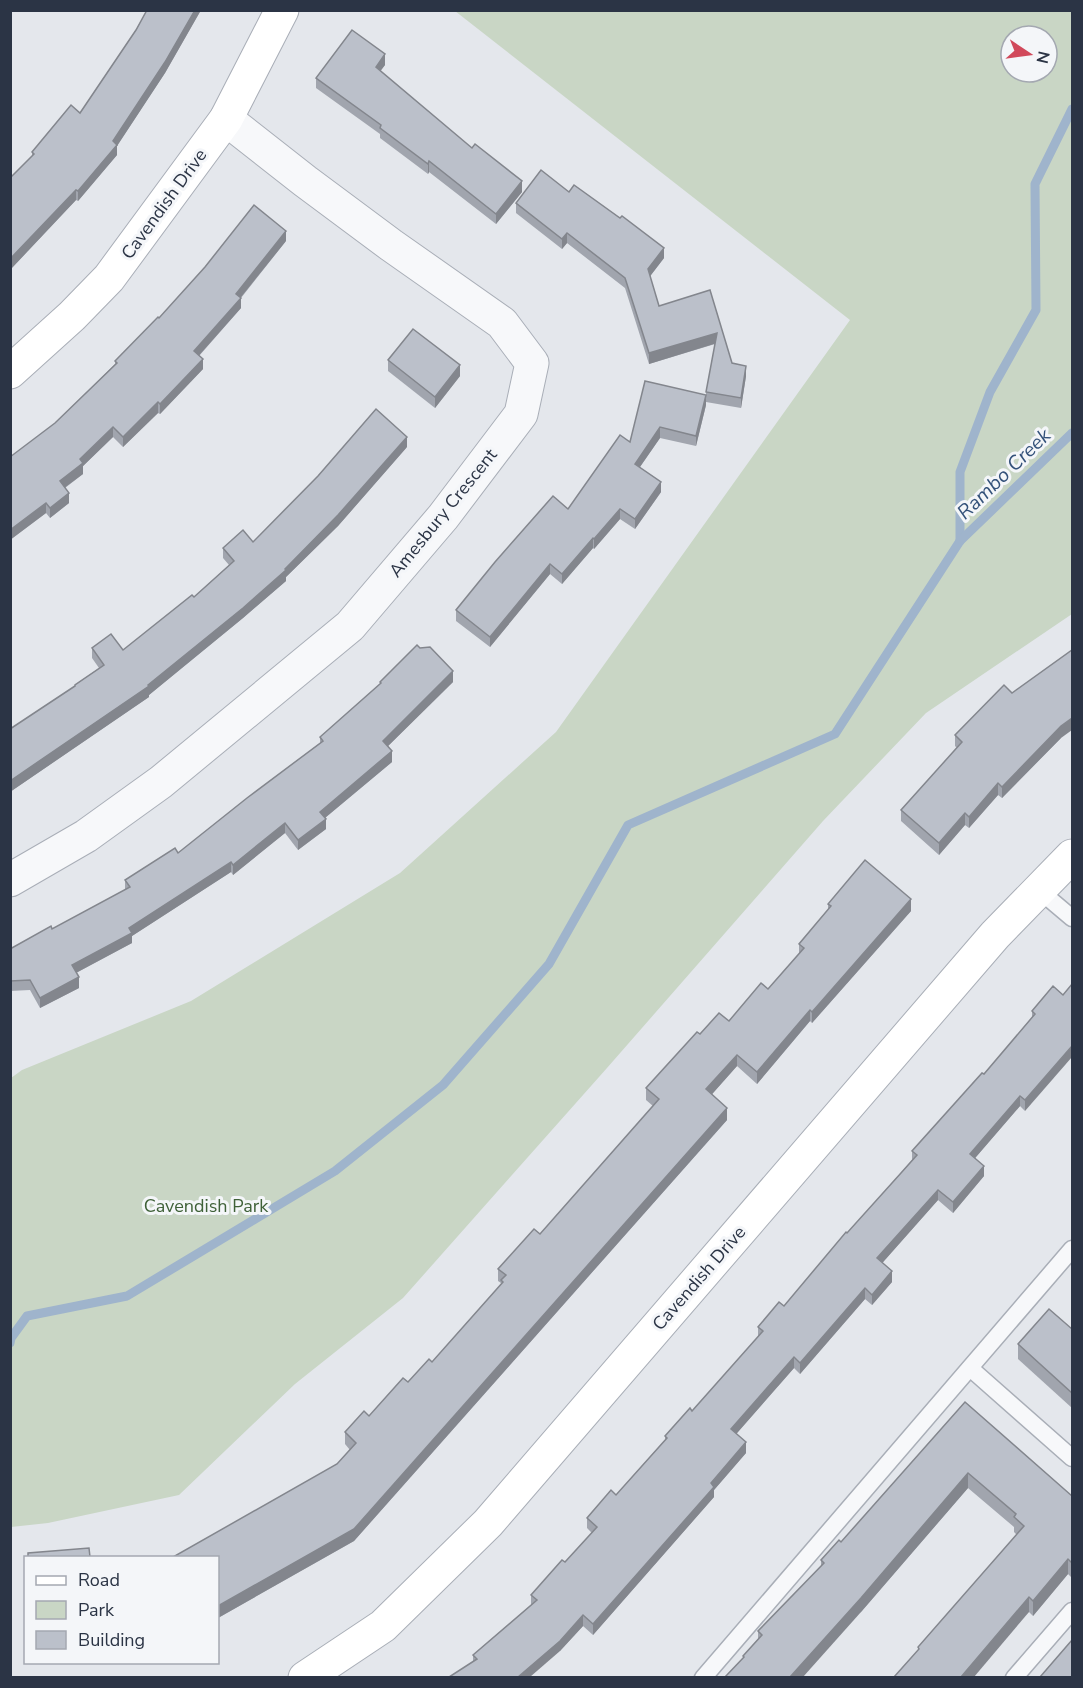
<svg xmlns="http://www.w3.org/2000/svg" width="1083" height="1688" font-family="'Nunito Sans',sans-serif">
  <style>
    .green { fill: #c9d6c5; fill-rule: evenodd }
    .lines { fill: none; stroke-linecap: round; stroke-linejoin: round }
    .stream { stroke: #9fb4cc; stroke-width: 9 }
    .lane-casing { stroke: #a9aeb7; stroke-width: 19 }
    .street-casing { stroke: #a9aeb7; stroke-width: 35 }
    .secondary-casing { stroke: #a9aeb7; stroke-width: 35 }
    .lane { stroke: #f7f8fa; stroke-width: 16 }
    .street { stroke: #f7f8fa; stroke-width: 33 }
    .secondary { stroke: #fff; stroke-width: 33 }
    .wall { fill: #a1a5ae }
    .shaded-wall { fill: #83868d }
    .building { fill: #bbc0ca; stroke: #83868d; stroke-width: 1.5 }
    .labels { text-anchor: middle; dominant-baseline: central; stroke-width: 6; stroke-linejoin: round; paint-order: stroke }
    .street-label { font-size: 18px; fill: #2b3445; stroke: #f4f6f9 }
    .park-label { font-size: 18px; fill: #3f6138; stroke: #f4f6f9 }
    .water-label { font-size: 20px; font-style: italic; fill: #34527a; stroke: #f4f6f9 }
  </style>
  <rect width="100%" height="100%" fill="#e4e7ec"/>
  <path class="green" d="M455,11H1072V614L926,713L823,821L607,1068L403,1298L295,1384L179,1495L48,1523L11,1527V1078L22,1070L191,1001L400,873L556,732L850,320ZM1011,36H1047V72H1011Z"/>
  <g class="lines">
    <g class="stream">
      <path d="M960,541V472L990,392L1036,310L1035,184L1072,109"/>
      <path d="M10,1343L11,1338L27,1316L127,1296L335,1171L443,1085L549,964L628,825L835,734L960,541L1072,433"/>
    </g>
    <defs>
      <g id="lane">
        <path d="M1040,891L1072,918"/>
        <path d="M970,1368L1072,1458"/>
        <path d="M703,1678L1072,1249"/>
        <path d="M1014,1678L1072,1611"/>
      </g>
      <path id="street" d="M10,880L86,836L161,782L350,626L443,517L521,414L532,363L502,323L391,245L305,181L226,119"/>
      <g id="secondary">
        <path d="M10,372L72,316L109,278L226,119L282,10"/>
        <path d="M305,1678L383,1626L488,1523L995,935L1072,856"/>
      </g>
    </defs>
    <use href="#lane" class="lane-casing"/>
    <use href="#street" class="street-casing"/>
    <use href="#secondary" class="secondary-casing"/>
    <use href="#lane" class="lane"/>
    <use href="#street" class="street"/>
    <use href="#secondary" class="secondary"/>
  </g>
  <g class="wall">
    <path d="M147,10H201L165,73L117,146V155L78,201L76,200L10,270V178L32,156V152L80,113L136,30Z"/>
    <path d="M385,65L380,71L522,192L496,224L429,172L428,174L380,138V134L316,88V78Z"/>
    <path d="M569,192L664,258L650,276L659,306L710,290L732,363L746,376L741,408L706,402V392L715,344L649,364L625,288L567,243L562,249L516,213V203Z"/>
    <path d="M286,241L241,298V308L199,356L203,369L160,414L158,413L123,447L113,437L83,466V474L65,488L69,503L50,518L46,513L10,540L55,423L115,364V361L159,318Z"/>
    <path d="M388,360L460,376L435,408L388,371Z"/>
    <path d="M706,405L696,446L660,438L640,467L661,492L635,529L620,519L594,549L593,548L562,584L550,574L490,647L456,621V610L568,509L630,442Z"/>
    <path d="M407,447L338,526L286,577V581L243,618L149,695V697L10,792V729L75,686V685L99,668L92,658V648L123,650L194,597L229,565L223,558V548L253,542Z"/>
    <path d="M380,682H453L388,746L392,762L325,818L326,829L298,850L285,833L233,875L231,872L132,936V943L76,973L79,988L40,1008L30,990L10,991V949L52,929L125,890V880L178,853L320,743V737L380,684Z"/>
    <path d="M955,735L1061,738L1002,798L998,795L969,828L965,825L939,855L901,821V810L957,748L955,746Z"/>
    <path d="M828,904L911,911L812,1023L810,1021L757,1084L737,1066L712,1094L727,1120L354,1541L218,1618V1557L337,1464L350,1450L345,1444V1432L369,1416L432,1362L501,1284V1283L498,1281V1269L540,1234L653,1106L646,1100V1088L700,1034L729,1021L768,989L799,954V944L828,910Z"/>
    <path d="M1053,986L1025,1111L1020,1106L975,1158L984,1176L953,1213L938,1200L882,1263L892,1282L872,1305L865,1299L800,1374L794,1368L736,1434L746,1453L714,1490V1497L593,1635L583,1626L560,1651L473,1661V1655L531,1605V1595L565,1562L592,1533L587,1528V1518L616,1495L665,1440V1436L692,1411L758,1337V1327L784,1306L912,1160V1151L984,1074L1032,1018V1011Z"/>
    <path d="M1072,1329V1408L1018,1359V1344Z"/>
    <path d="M965,1402L1072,1496V1578L1068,1574L1033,1616L1029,1612L918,1651V1647L1017,1535L1014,1532V1527L968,1488L861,1612L743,1658V1656L758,1639V1631L821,1567V1560L841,1542Z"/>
  </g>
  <g class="shaded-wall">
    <path d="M195,10H201L165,73L117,146V155L78,201V191L113,141Z"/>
    <path d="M385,54V65L376,77V67Z"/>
    <path d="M429,161V172L428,174V164Z"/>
    <path d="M522,181V192L496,224V214Z"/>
    <path d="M76,190V200L10,270V259Z"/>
    <path d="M286,231V241L237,302L241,298V308L194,361V351L236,294Z"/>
    <path d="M567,233V243L562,249V239Z"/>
    <path d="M664,248V258L648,279V269Z"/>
    <path d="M717,333V343L649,364V353Z"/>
    <path d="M203,359V369L160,414V404Z"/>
    <path d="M460,365V376L435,408V397Z"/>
    <path d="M746,366V376L741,408V398Z"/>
    <path d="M706,395V405L696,446V436Z"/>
    <path d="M158,402V413L123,447V437Z"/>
    <path d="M113,427V437L83,466V474L60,491V481L80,459Z"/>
    <path d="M660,427V438L635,474V464Z"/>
    <path d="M407,437V447L338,526L286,577V581L243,618L149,695V697L10,792V781L148,685L285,569Z"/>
    <path d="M661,482V492L635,529V519Z"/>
    <path d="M69,493V503L50,518V508Z"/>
    <path d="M46,503V513L10,540V530Z"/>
    <path d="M620,509V519L594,549V539Z"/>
    <path d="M593,538V548L562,584V574Z"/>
    <path d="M550,564V574L490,647V637Z"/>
    <path d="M453,671V682L383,751V741Z"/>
    <path d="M1072,718V730L1061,738L1002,798V787L1061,726Z"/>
    <path d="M392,751V762L320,822V812Z"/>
    <path d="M998,783V795L969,828V817Z"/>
    <path d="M965,813V825L939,855V843Z"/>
    <path d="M326,819V829L298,850V840Z"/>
    <path d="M285,823V833L233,875V865Z"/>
    <path d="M231,862V872L132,936V943L72,975V965Z"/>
    <path d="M911,899V911L812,1023V1012Z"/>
    <path d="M79,977V988L40,1008V998Z"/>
    <path d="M810,1010V1021L757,1084V1072Z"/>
    <path d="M1072,1046V1057L1025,1111V1100Z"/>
    <path d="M737,1055V1066L706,1101V1089Z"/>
    <path d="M1020,1096V1106L970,1164V1154Z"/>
    <path d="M727,1108V1120L354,1541L218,1618V1606Z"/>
    <path d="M984,1166V1176L953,1213V1202Z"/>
    <path d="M938,1190V1200L877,1269V1258Z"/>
    <path d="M892,1271V1282L872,1305V1295Z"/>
    <path d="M865,1288V1299L800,1374V1363Z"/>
    <path d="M794,1357V1368L731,1440V1429Z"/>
    <path d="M746,1442V1453L714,1490V1497L593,1635V1624Z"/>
    <path d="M968,1473V1488L861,1612L803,1677H790Z"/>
    <path d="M1068,1559V1574L1033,1616V1601Z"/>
    <path d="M1029,1597V1612L974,1677H961Z"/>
    <path d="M583,1615V1626L560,1651L530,1677H518Z"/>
  </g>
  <g class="building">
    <path d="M147,10H195L165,62L113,141L117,145L78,191L76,190L10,259V178L34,154L32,152L71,105L80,113L136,30Z"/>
    <path d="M352,30L385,54L376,67L472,148L475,144L522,181L496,214L429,161L428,164L380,128L381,125L316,78Z"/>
    <path d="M541,170L569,192L574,185L620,218L622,216L664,248L648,269L659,306L710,290L732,363L746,366L741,398L706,392L717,333L649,353L625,278L567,233L562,239L516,203Z"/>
    <path d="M254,205L286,231L236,294L241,298L194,351L203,359L160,404L158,402L123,437L113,427L80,459L83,463L60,481L69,493L50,508L46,503L10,530V457L55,423L117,363L115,361L158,317L159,318L205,267Z"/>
    <path d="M413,329L460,365L435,397L388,360Z"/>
    <path d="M645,381L706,395L696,436L660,427L635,464L661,482L635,519L620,509L594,539L593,538L562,574L550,564L490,637L456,610L495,562L553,496L568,509L620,435L630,442Z"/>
    <path d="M376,409L407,437L338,515L285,569L286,570L243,608L148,685L149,686L10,781V729L75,686V685L104,665L92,648L111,634L123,650L192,595L194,597L234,561L223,548L243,530L253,542L318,476Z"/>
    <path d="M417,645L420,648L430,647L453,671L383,741L392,751L320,812L326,819L298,840L285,823L233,865L231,862L129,928L132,933L72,965L79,977L40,998L30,980L10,981V949L51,926L52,929L130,887L125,880L175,848L178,853L247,798L323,741L320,737L381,683L380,682Z"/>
    <path d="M1072,650V718L1061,726L1002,787L998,783L969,817L965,813L939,843L901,810L962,742L955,735L1004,685L1012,693Z"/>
    <path d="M865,860L911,899L812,1012L810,1010L757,1072L737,1055L706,1089L727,1108L354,1529L218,1606V1557H173L337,1464L356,1443L345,1432L364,1411L369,1416L403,1378L408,1382L429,1359L432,1362L503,1282L501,1280L506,1275L498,1269L534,1229L540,1234L659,1099L646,1088L697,1032L700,1034L719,1013L729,1021L761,983L768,989L804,948L799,944L831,906L828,904Z"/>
    <path d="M1072,984V1046L1025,1100L1020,1096L970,1154L984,1166L953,1202L938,1190L877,1258L892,1271L872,1295L865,1288L800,1363L794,1357L731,1429L746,1442L711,1483L714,1487L593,1624L583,1615L560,1641L518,1677H449L477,1659L473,1655L537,1600L531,1595L562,1560L565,1562L597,1527L587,1518L611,1490L616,1495L667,1438L665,1436L690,1408L692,1411L763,1331L758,1327L779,1302L784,1306L846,1232L847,1233L901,1173L917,1155L912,1151L982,1073L984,1074L1035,1014L1032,1011L1053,986L1063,995Z"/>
    <path d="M1049,1309L1072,1329V1393L1018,1344Z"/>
    <path d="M965,1402L1072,1496V1563L1068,1559L1033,1601L1029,1597L961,1677H894L919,1649L918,1647L1024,1526L1014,1517L1016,1514L968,1473L861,1598L790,1677H725L744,1657L743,1656L762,1635L758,1631L824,1563L821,1560L839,1540L841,1542Z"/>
    <path d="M89,1548L90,1557H28V1553Z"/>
    <path d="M1072,1640V1677H1040Z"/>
  </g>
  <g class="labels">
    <g class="street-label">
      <text transform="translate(164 204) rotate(-54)">Cavendish Drive</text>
      <text transform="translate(443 513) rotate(-51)">Amesbury Crescent</text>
      <text transform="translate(699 1278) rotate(-49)">Cavendish Drive</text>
    </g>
    <g class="park-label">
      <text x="206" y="1206">Cavendish Park</text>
    </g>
    <g class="water-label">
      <text transform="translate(1004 474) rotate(-44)">Rambo Creek</text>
    </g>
  </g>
  <rect width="1083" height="1688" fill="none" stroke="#2b3445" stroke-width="24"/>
  <rect x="24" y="1556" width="195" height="108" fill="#f4f6f9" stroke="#a4a8b1" stroke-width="1.5"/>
  <rect x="36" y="1576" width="30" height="9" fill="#ffffff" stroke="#a4a8b1" stroke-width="1.5"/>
  <text x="78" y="1586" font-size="18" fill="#2b3445">Road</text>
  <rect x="36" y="1601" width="30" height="18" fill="#c9d6c5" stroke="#a4a8b1" stroke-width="1.5"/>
  <text x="78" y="1616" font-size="18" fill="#2b3445">Park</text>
  <rect x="36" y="1631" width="30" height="18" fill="#bbc0ca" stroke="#a4a8b1" stroke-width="1.5"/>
  <text x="78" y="1646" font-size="18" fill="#2b3445">Building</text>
  <g transform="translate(1029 54) rotate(103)"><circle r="28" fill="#f4f6f9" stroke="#a4a8b1" stroke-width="1.5"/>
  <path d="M0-4.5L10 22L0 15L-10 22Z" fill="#d1495b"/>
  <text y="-9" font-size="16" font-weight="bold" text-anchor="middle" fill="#2b3445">N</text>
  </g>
</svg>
